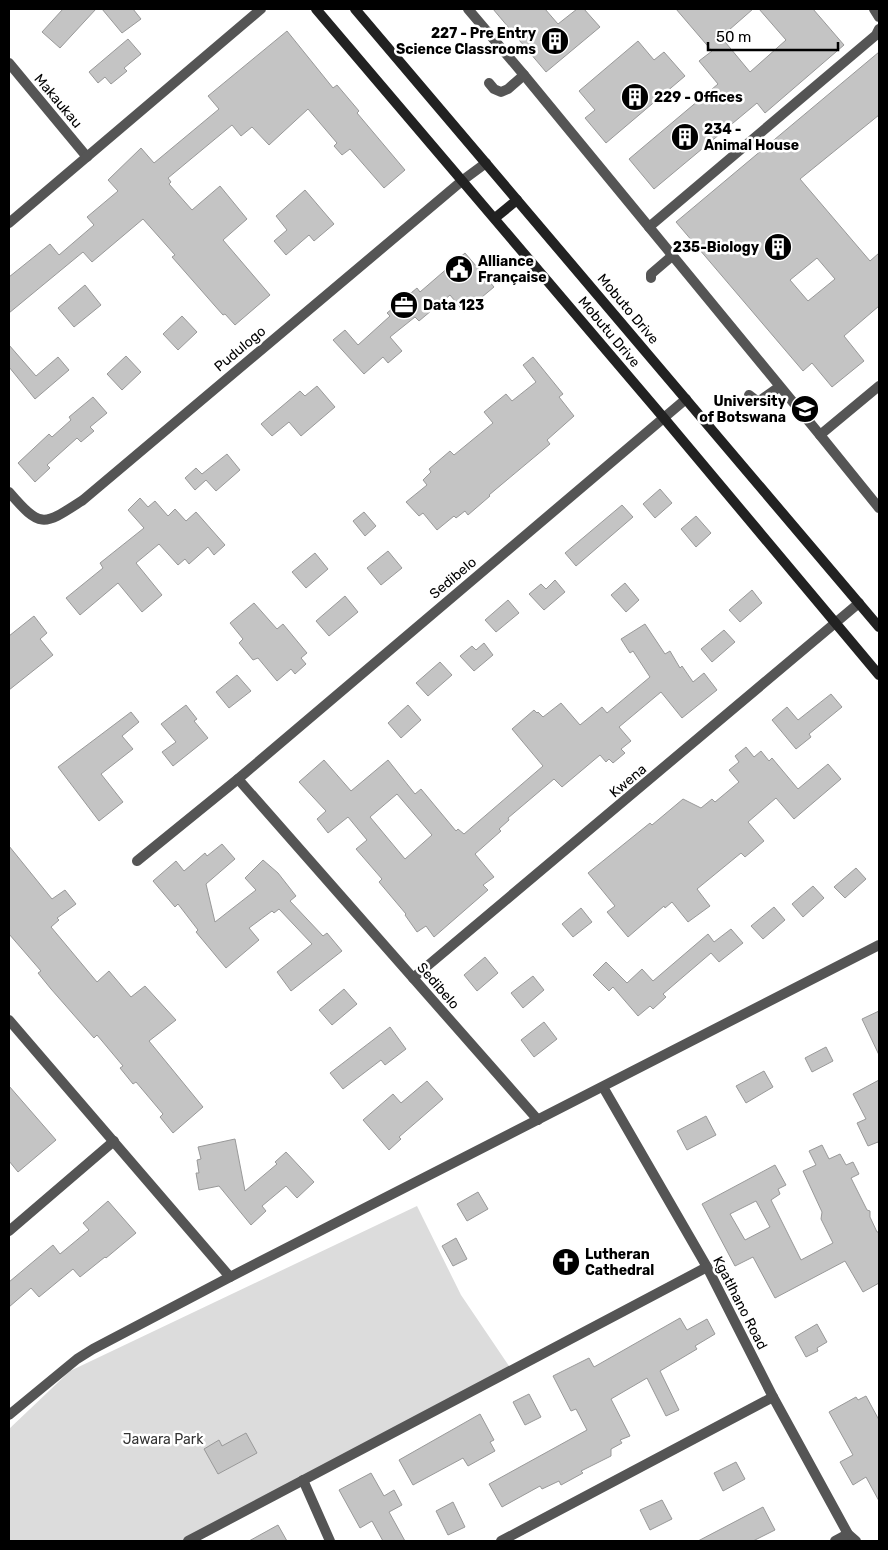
<svg xmlns="http://www.w3.org/2000/svg" width="888" height="1550" font-family="Rubik,sans-serif">
  <style>
    .green { fill: #dcdcdc }
    .building { fill: #c4c4c4; stroke: #999; fill-rule: evenodd }
    .lines { fill: none; stroke-linecap: round; stroke-linejoin: round }
    .service { stroke: #555; stroke-width: 10 }
    .minor { stroke: #555; stroke-width: 10 }
    .secondary { stroke: #222; stroke-width: 10 }
    .labels { text-anchor: middle; dominant-baseline: central; stroke-width: 5; stroke-linejoin: round; paint-order: stroke }
    .poi-label { font-size: 14px; font-weight: bold; fill: #000; stroke: #fff; text-anchor: start }
    .street-label { font-size: 14px; fill: #000; stroke: #fff }
    .park-label { font-size: 14px; fill: #333; stroke: #fff }
  </style>
  <rect width="100%" height="100%" fill="#fff"/>
  <path class="green" d="M417,1206L461,1295L511,1369L186,1541H9V1429L70,1371Z"/>
  <g class="building">
    <path d="M63,9H96L60,48L42,32Z"/>
    <path d="M102,9H133L141,19L122,33Z"/>
    <path d="M493,9H545L558,24L577,9H584L600,27L546,72Z"/>
    <path d="M676,9H753L721,37L750,72L786,40L759,9H813L844,45L765,113L757,103L654,189L629,159L718,84L699,61L712,51Z"/>
    <path d="M287,31L333,88L337,85L359,111L357,113L405,170L384,188L350,149L342,155L334,146L337,143L308,109L269,145L252,127L241,136L232,125L168,178L171,182L169,184L192,210L220,186L247,219L223,240L270,295L235,325L225,314L223,315L215,306L172,257L175,255L143,219L92,262L83,252L9,313V277L50,244L59,255L94,225L87,217L118,191L108,180L141,148L154,163L219,109L208,96Z"/>
    <path d="M128,39L141,54L124,68L127,71L111,84L105,77L98,83L89,72Z"/>
    <path d="M638,41L654,60L664,52L685,76L606,143L585,118L595,110L579,91Z"/>
    <path d="M879,52V115L800,179L870,261L879,253V306L844,336L864,361L832,387L812,363L803,371L676,222ZM817,258L835,279L808,301L790,280Z"/>
    <path d="M305,190L334,224L314,241L309,235L286,255L274,241L287,230L276,216Z"/>
    <path d="M465,253L494,287L464,312L450,295L419,321L415,317L390,337L402,351L388,363L383,357L364,374L333,340L345,330L358,345L390,316L387,313L417,288L420,292Z"/>
    <path d="M85,285L101,305L74,327L58,308Z"/>
    <path d="M182,316L197,332L178,350L163,334Z"/>
    <path d="M9,345L36,376L58,357L69,370L35,399L9,367Z"/>
    <path d="M126,356L141,372L122,390L107,374Z"/>
    <path d="M533,357L563,394L559,397L574,416L547,440L550,444L489,495L490,496L468,515L465,511L456,518L454,516L437,530L423,513L419,516L406,502L427,485L423,480L431,472L429,469L450,451L454,455L493,423L484,412L506,394L512,401L536,382L523,365Z"/>
    <path d="M317,386L335,407L301,436L289,422L272,436L261,424L300,391L305,396Z"/>
    <path d="M93,397L107,413L90,427L94,431L81,442L77,438L47,465L50,468L35,482L18,463L49,434L52,437L71,420L69,417Z"/>
    <path d="M227,454L240,470L216,491L206,480L195,490L185,478L196,468L202,474Z"/>
    <path d="M660,489L672,503L655,518L643,504Z"/>
    <path d="M140,498L148,507L155,501L168,516L175,509L186,521L196,512L225,545L214,555L208,547L189,564L185,559L178,565L159,544L136,563L162,595L142,612L118,583L80,615L66,598L103,568L100,563L144,528L128,510Z"/>
    <path d="M622,505L633,517L576,566L565,553Z"/>
    <path d="M364,512L376,526L365,536L353,521Z"/>
    <path d="M696,516L711,533L696,547L681,529Z"/>
    <path d="M388,551L402,568L381,585L367,568Z"/>
    <path d="M315,553L328,569L306,588L292,572Z"/>
    <path d="M555,580L565,592L544,610L529,594L541,584L546,589Z"/>
    <path d="M625,583L639,600L626,612L611,595Z"/>
    <path d="M752,590L762,603L740,622L729,610Z"/>
    <path d="M345,596L358,612L329,636L316,621Z"/>
    <path d="M508,600L519,613L496,632L485,620Z"/>
    <path d="M254,603L277,629L283,624L307,653L301,658L306,664L295,674L291,669L277,681L258,658L253,660L239,643L243,639L230,623Z"/>
    <path d="M34,616L47,633L40,639L53,655L9,690V636Z"/>
    <path d="M645,624L665,654L670,651L680,668L682,666L693,682L704,673L717,690L682,718L661,692L619,727L631,741L621,749L625,753L613,763L609,759L606,762L600,755L562,787L554,779L508,818L509,820L499,829L501,831L475,854L494,877L483,885L488,890L434,937L426,926L417,932L405,915L406,914L379,882L382,879L356,849L367,840L348,817L328,833L317,819L326,811L299,782L324,760L351,791L388,760L415,794L421,789L456,831L458,829L464,834L543,766L512,729L534,710L537,713L538,712L543,717L561,703L580,725L602,707L607,713L650,677L633,651L630,653L621,639ZM397,794L432,835L405,859L370,817Z"/>
    <path d="M724,630L735,642L712,662L701,649Z"/>
    <path d="M484,643L493,655L474,671L460,656L472,646L476,650Z"/>
    <path d="M440,662L452,675L428,696L416,683Z"/>
    <path d="M237,675L251,691L229,708L216,692Z"/>
    <path d="M831,694L842,707L809,734L811,737L796,749L772,720L787,707L798,720Z"/>
    <path d="M186,705L197,719L194,721L208,738L173,766L162,752L176,742L161,724Z"/>
    <path d="M408,705L421,720L401,738L388,723Z"/>
    <path d="M131,712L139,722L122,736L133,749L101,774L123,802L99,821L58,767Z"/>
    <path d="M746,747L754,757L761,751L769,761L772,758L798,789L828,764L841,779L794,819L776,798L748,822L764,841L745,857L741,853L697,889L710,906L688,922L672,902L665,908L664,906L628,937L607,912L615,906L588,873L650,823L652,825L683,799L701,808L712,799L715,802L739,782L729,770L739,762L735,756Z"/>
    <path d="M222,844L235,859L206,884L215,922L256,890L245,878L263,860L278,873L296,896L290,901L323,936L327,933L342,951L291,991L277,972L312,944L279,909L274,913L272,911L249,928L259,940L226,968L196,932L198,930L178,904L175,907L153,881L176,861L184,871L205,853L207,856Z"/>
    <path d="M9,846L52,899L65,890L76,904L57,918L59,920L51,927L97,982L109,971L131,997L145,986L176,1020L149,1041L203,1107L173,1133L160,1117L163,1114L136,1082L133,1084L120,1068L123,1066L97,1035L94,1038L51,989L38,973L41,971L9,934Z"/>
    <path d="M856,868L866,879L845,898L834,887Z"/>
    <path d="M813,886L824,898L803,917L792,904Z"/>
    <path d="M774,907L785,920L763,939L751,926Z"/>
    <path d="M581,908L592,922L573,937L562,924Z"/>
    <path d="M731,929L743,943L719,962L711,953L663,994L666,997L653,1009L650,1006L638,1016L613,987L609,991L593,975L606,962L627,983L642,969L653,981L708,934L714,942Z"/>
    <path d="M485,957L498,973L477,991L464,975Z"/>
    <path d="M533,976L544,990L523,1008L511,993Z"/>
    <path d="M344,989L357,1004L332,1025L319,1010Z"/>
    <path d="M879,1011V1055L862,1019Z"/>
    <path d="M544,1022L557,1039L534,1057L521,1040Z"/>
    <path d="M390,1027L406,1049L385,1065L381,1060L343,1089L330,1073Z"/>
    <path d="M826,1047L833,1061L812,1072L805,1058Z"/>
    <path d="M764,1071L773,1087L746,1103L736,1086Z"/>
    <path d="M879,1080V1145L878,1142L868,1146L857,1123L866,1119L853,1094Z"/>
    <path d="M427,1081L443,1099L399,1137L401,1139L389,1150L363,1120L393,1094L401,1103Z"/>
    <path d="M9,1086L56,1140L18,1172L9,1161Z"/>
    <path d="M706,1116L716,1135L687,1150L677,1131Z"/>
    <path d="M235,1139L245,1191L277,1164L275,1162L286,1152L314,1182L297,1198L286,1186L262,1206L266,1211L251,1225L219,1186L199,1190L196,1173H199L197,1160L201,1159L198,1147Z"/>
    <path d="M822,1145L829,1159L840,1154L846,1165L853,1162L859,1174L851,1178L867,1210L870,1211V1217L877,1232H879V1283L863,1292L845,1261L775,1298L753,1257L735,1266L702,1204L775,1165L786,1185L778,1189L780,1194L771,1200L801,1260L833,1243L821,1219L822,1212L803,1171L816,1165L809,1151ZM756,1201L770,1227L745,1240L730,1214Z"/>
    <path d="M478,1192L488,1209L467,1221L457,1204Z"/>
    <path d="M108,1201L136,1233L106,1258L105,1257L80,1277L73,1269L39,1297L31,1288L9,1307V1282L53,1245L60,1254L89,1230L83,1223Z"/>
    <path d="M456,1238L467,1259L453,1266L442,1246Z"/>
    <path d="M680,1318L687,1330L707,1319L715,1334L695,1346L697,1349L660,1371L679,1410L666,1416L647,1378L611,1399L630,1436L620,1440L622,1443L611,1449V1456L581,1471L583,1473L561,1485L559,1481L542,1489L540,1486L502,1507L489,1484L587,1430L576,1409L571,1411L553,1376L589,1358L594,1367Z"/>
    <path d="M817,1324L827,1342L817,1348L818,1351L806,1357L795,1337Z"/>
    <path d="M529,1394L541,1417L525,1425L513,1402Z"/>
    <path d="M866,1396L879,1420V1501L866,1477L853,1485L840,1462L853,1455L829,1412L856,1397L858,1400Z"/>
    <path d="M480,1414L494,1440L490,1442L495,1451L468,1466L463,1458L413,1485L399,1460Z"/>
    <path d="M246,1433L257,1453L218,1474L204,1449L219,1440L222,1446Z"/>
    <path d="M736,1462L745,1479L723,1491L714,1473Z"/>
    <path d="M371,1473L384,1496L394,1490L402,1505L389,1512L405,1541H383L372,1521L360,1528L339,1490Z"/>
    <path d="M662,1500L672,1519L650,1530L640,1510Z"/>
    <path d="M453,1502L465,1527L448,1535L436,1511Z"/>
    <path d="M763,1507L775,1530L753,1541H698Z"/>
    <path d="M278,1525L287,1541H249Z"/>
  </g>
  <g class="lines">
    <g class="service">
      <path d="M468,9L524,75L508,89L501,92L494,89L489,83"/>
      <path d="M874,9L879,17"/>
      <path d="M524,75L649,227L876,35L879,29"/>
      <path d="M649,227L820,435L879,386"/>
      <path d="M651,278V274L672,256"/>
      <path d="M749,395L758,402L779,387"/>
      <path d="M820,435L879,508"/>
    </g>
    <g class="minor">
      <path d="M9,63L87,157"/>
      <path d="M9,223L261,9"/>
      <path d="M9,492C41,529 43,526 83,500L463,180L486,163"/>
      <path d="M238,779L538,1120"/>
      <path d="M137,861L238,779L686,399"/>
      <path d="M413,978L859,603"/>
      <path d="M9,1020L230,1277"/>
      <path d="M603,1087L707,1267L773,1397L848,1534L856,1541"/>
      <path d="M9,1231L114,1141"/>
      <path d="M9,1415L77,1359L93,1349L230,1277L879,945"/>
      <path d="M303,1480L330,1541"/>
      <path d="M188,1541L707,1267"/>
      <path d="M501,1541L773,1397"/>
      <path d="M835,1541L848,1534"/>
    </g>
    <g class="secondary">
      <path d="M316,9L663,417L879,675"/>
      <path d="M355,9L879,627"/>
      <path d="M495,218L517,200"/>
    </g>
  </g>
  <defs>
    <symbol id="building-disc" viewBox="-11 -11 22 22"><circle r="9.5" fill="#000" stroke="#fff"/><path d="M-4-6H4V6H1V3H-1V6H-4ZM-2.5-4.3h1.7v1.8h-1.7ZM.8-4.3h1.7v1.8H.8ZM-2.5-1h1.7V.8h-1.7ZM.8-1h1.7V.8H.8Z" fill="#fff"/></symbol>
    <symbol id="civic-disc" viewBox="-11 -11 22 22"><circle r="9.5" fill="#000" stroke="#fff"/><path d="M-.6-6.5H3V-4.5H.6V-3L4-1V1h2V6H-6V1h2V-1L-.6-3ZM-1.2 2.5V6h2.4V2.5Z" fill="#fff"/></symbol>
    <symbol id="office-disc" viewBox="-11 -11 22 22"><circle r="9.5" fill="#000" stroke="#fff"/><path d="M-6-3h4V-5.5h4V-3h4V5H-6ZM-1-4.5V-3h2v-1.5ZM-6 0V1H6V0Z" fill="#fff"/></symbol>
    <symbol id="university-disc" viewBox="-11 -11 22 22"><circle r="9.5" fill="#000" stroke="#fff"/><path d="M0-5L7-2L0 1L-7-2ZM-4 1L0 2.5L4 1V4Q0 6-4 4Z" fill="#fff"/></symbol>
    <symbol id="church-disc" viewBox="-11 -11 22 22"><circle r="9.5" fill="#000" stroke="#fff"/><path d="M-1.2-6h2.4v3.5h3.3v2.4h-3.3V6h-2.4V-.1h-3.3v-2.4h3.3Z" fill="#fff"/></symbol>
  </defs>
  <g fill-rule="evenodd">
    <use href="#building-disc" x="539" y="25" width="32" height="32"/>
    <use href="#building-disc" x="619" y="81" width="32" height="32"/>
    <use href="#building-disc" x="669" y="121" width="32" height="32"/>
    <use href="#building-disc" x="762" y="231" width="32" height="32"/>
    <use href="#civic-disc" x="443" y="253" width="32" height="32"/>
    <use href="#office-disc" x="388" y="289" width="32" height="32"/>
    <use href="#university-disc" x="789" y="393" width="32" height="32"/>
    <use href="#church-disc" x="550" y="1246" width="32" height="32"/>
  </g>
  <g class="labels">
    <g class="poi-label">
      <text x="536" y="33" text-anchor="end">227 - Pre Entry<tspan x="536" dy="16">Science Classrooms</tspan></text>
      <text x="654" y="97">229 - Offices</text>
      <text x="704" y="129">234 -<tspan x="704" dy="16">Animal House</tspan></text>
      <text x="759" y="247" text-anchor="end">235-Biology</text>
      <text x="478" y="261">Alliance<tspan x="478" dy="16">Française</tspan></text>
      <text x="423" y="305">Data 123</text>
      <text x="786" y="401" text-anchor="end">University<tspan x="786" dy="16">of Botswana</tspan></text>
      <text x="585" y="1254">Lutheran<tspan x="585" dy="16">Cathedral</tspan></text>
    </g>
    <g class="street-label">
      <text transform="translate(58 101) rotate(50)">Makaukau</text>
      <text transform="translate(628 309) rotate(50)">Mobuto Drive</text>
      <text transform="translate(609 332) rotate(50)">Mobutu Drive</text>
      <text transform="translate(240 349) rotate(-40)">Pudulogo</text>
      <text transform="translate(453 578) rotate(-40)">Sedibelo</text>
      <text transform="translate(628 781) rotate(-40)">Kwena</text>
      <text transform="translate(438 986) rotate(49)">Sedibelo</text>
      <text transform="translate(740 1303) rotate(63)">Kgatlhano Road</text>
    </g>
    <g class="park-label">
      <text x="163" y="1439">Jawara Park</text>
    </g>
  </g>
  <rect width="888" height="1550" fill="none" stroke="#000000" stroke-width="20"/>
  <path d="M708 42v8h130v-8" fill="none" stroke="#000000" stroke-width="2.5"/>
  <text x="716" y="42" font-size="15" fill="#000000" stroke="#ffffff" stroke-width="4" paint-order="stroke">50 m</text>
</svg>
